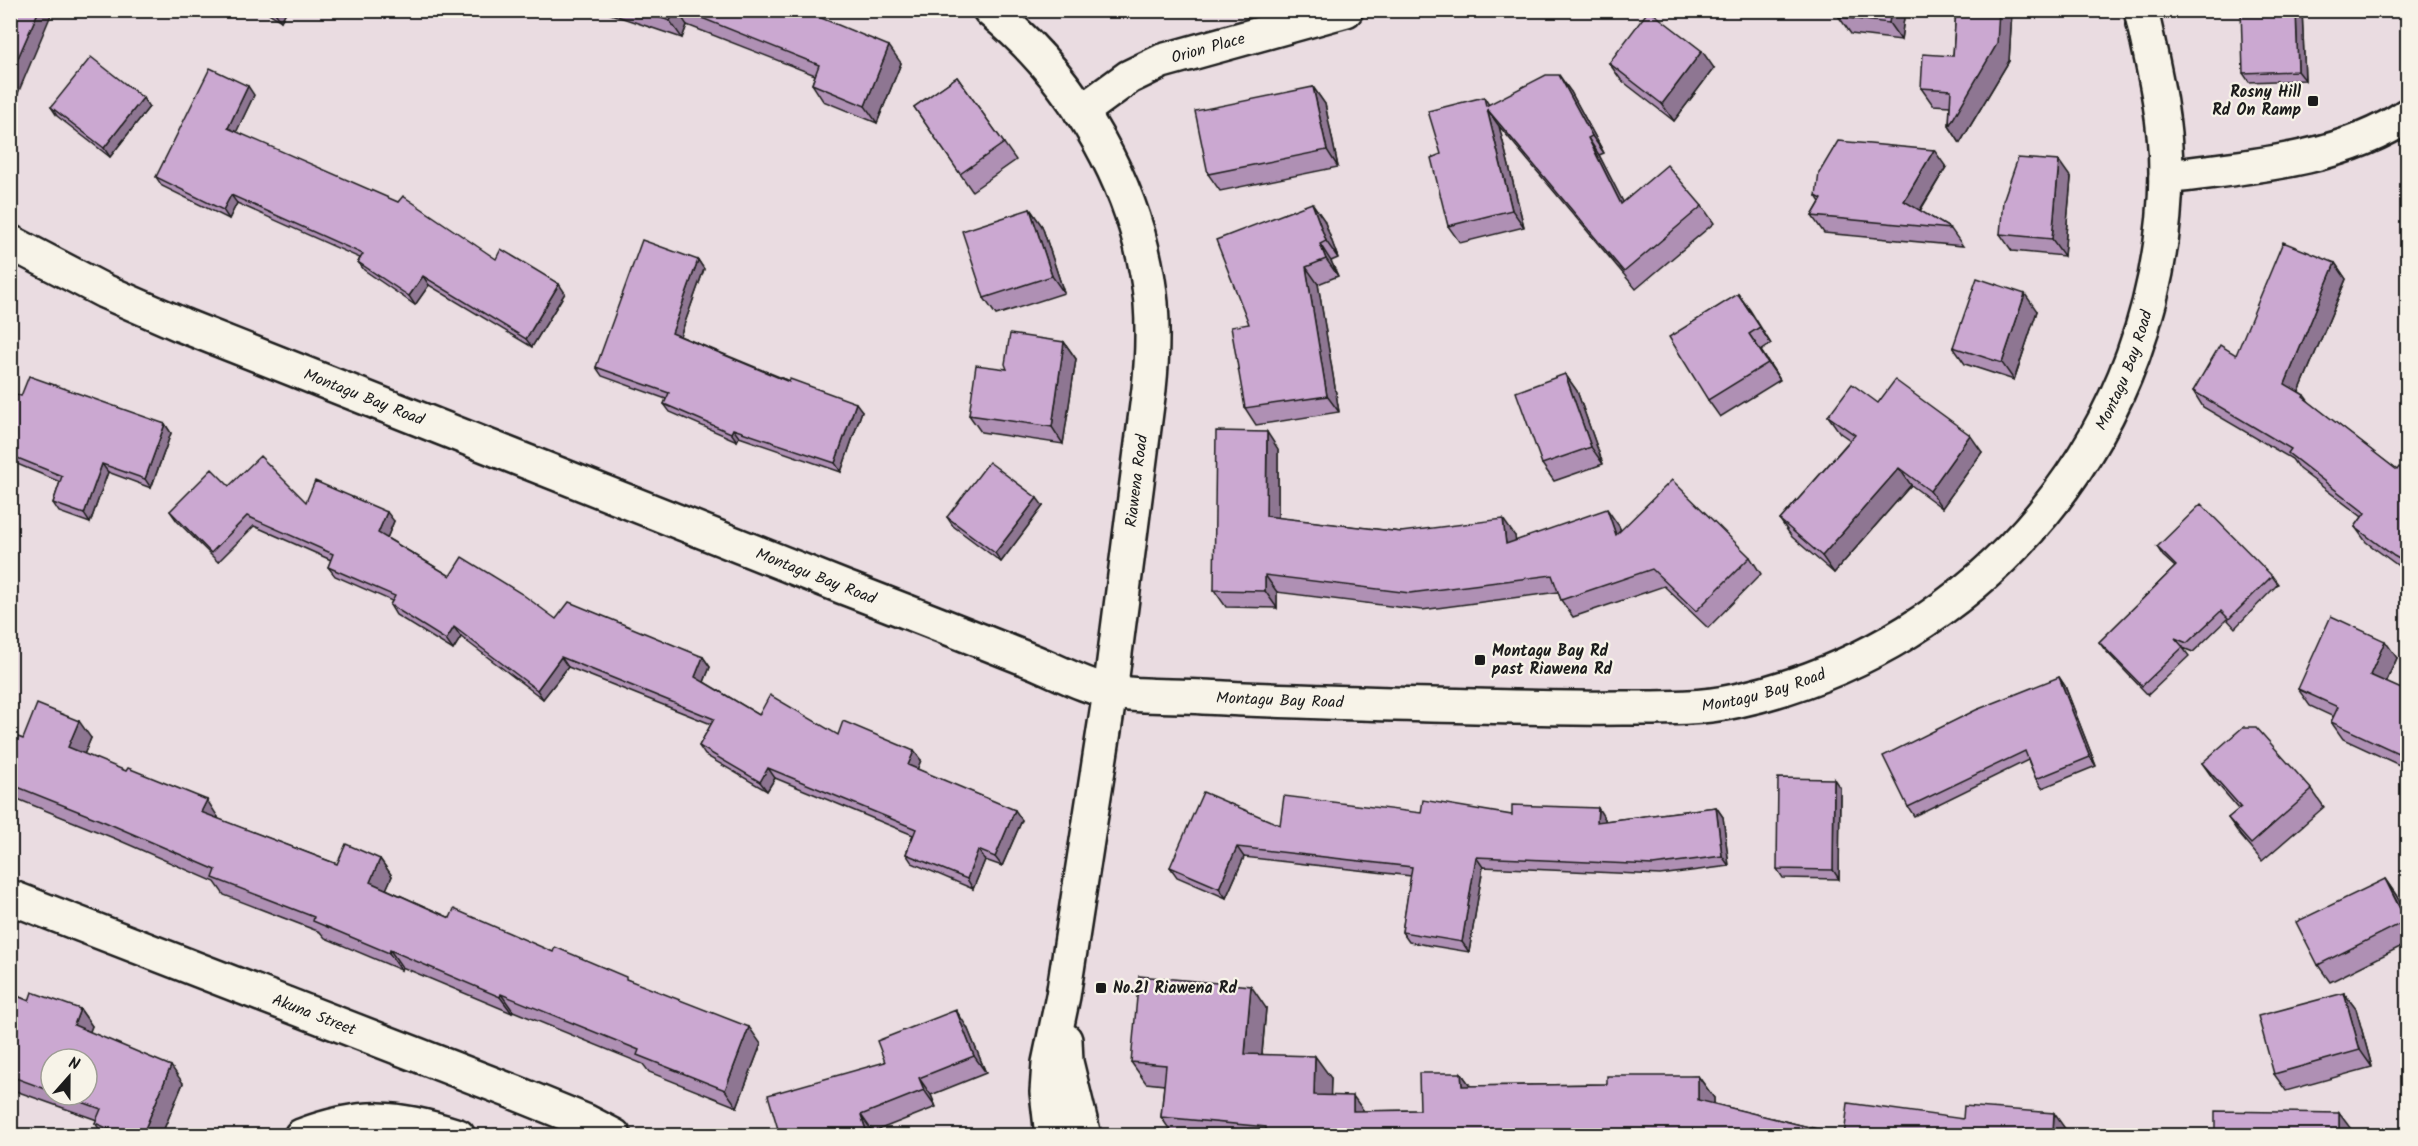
<svg xmlns="http://www.w3.org/2000/svg" width="2418" height="1146" font-family="Kalam,sans-serif">
  <style>
    .lines { fill: none; stroke-linecap: round; stroke-linejoin: round }
    .minor-casing { stroke: #1c1c1c; stroke-width: 38 }
    .secondary-casing { stroke: #1c1c1c; stroke-width: 38 }
    .minor { stroke: #f7f3e8; stroke-width: 33 }
    .secondary { stroke: #f7f3e8; stroke-width: 33 }
    .wall { fill: #af90b4; stroke: #1c1c1c; stroke-width: 1.5; fill-rule: evenodd }
    .shaded-wall { fill: #8e7692; stroke: #1c1c1c; stroke-width: 1.5 }
    .building { fill: #cba8d1; stroke: #1c1c1c; stroke-width: 1.5 }
    .poi-dot { fill: #1c1c1c; stroke: #f7f3e8; stroke-width: 2 }
    .labels { text-anchor: middle; dominant-baseline: central; stroke-width: 4.5; stroke-linejoin: round; paint-order: stroke }
    .street-label { font-size: 16px; fill: #1c1c1c; stroke: #f7f3e8 }
    .poi-label { font-size: 16px; font-weight: bold; fill: #1c1c1c; stroke: #f7f3e8; text-anchor: start }
  </style>
  <rect width="100%" height="100%" fill="#eadce1"/>
  <filter id="ink" filterUnits="userSpaceOnUse"><feTurbulence type="fractalNoise" baseFrequency=".0167" numOctaves="2"/><feDisplacementMap in="SourceGraphic" scale="12" xChannelSelector="R" yChannelSelector="G"/><feConvolveMatrix kernelMatrix="1 2 1 2 8 2 1 2 1" color-interpolation-filters="sRGB"/></filter>
  <g filter="url(#ink)">
    <g class="lines">
      <defs>
        <g id="minor">
          <path d="M990,10C1077,81 1140,190 1151,303C1153,331 1152,361 1149,389L1110,692L1063,996L1049,1063L1047,1092L1052,1136"/>
          <path id="s1" d="M1081,112L1129,77L1162,61L1346,10"/>
          <path id="s2" d="M10,242L104,291L182,325C402,412 623,500 843,587C906,611 969,636 1032,661C1057,671 1088,688 1114,692C1143,697 1174,695 1203,697C1279,701 1355,703 1431,705C1495,706 1558,709 1622,708C1659,708 1699,709 1735,701C1986,646 2163,430 2166,173C2166,117 2153,65 2141,10"/>
          <path id="s3" d="M10,897L516,1093L585,1121L614,1136"/>
          <path d="M1065,1040L1066,1062L1084,1136"/>
          <path d="M301,1136C362,1113 397,1116 458,1136"/>
        </g>
        <path id="secondary" d="M2166,177C2244,167 2341,161 2408,115"/>
      </defs>
      <use href="#minor" class="minor-casing"/>
      <use href="#secondary" class="secondary-casing"/>
      <use href="#minor" class="minor"/>
      <use href="#secondary" class="secondary"/>
    </g>
    <g class="wall">
      <path d="M10,10L16,98L10,96Z"/>
      <path d="M264,10H287L281,21Z"/>
      <path d="M599,10H804L901,63L877,123L823,101L812,84L815,75L687,25L682,38Z"/>
      <path d="M1905,10L1901,40L1851,34L1839,17Z"/>
      <path d="M1956,10H2012L2009,61L1960,143L1949,126L1950,106L1933,105L1921,88L1953,56Z"/>
      <path d="M2302,10L2305,80L2249,82L2243,73Z"/>
      <path d="M1609,63L1714,68L1674,121L1621,80Z"/>
      <path d="M957,77L1016,160L972,191L914,107Z"/>
      <path d="M1313,87L1325,104L1338,167L1220,191L1208,174Z"/>
      <path d="M1571,92L1604,153L1599,155L1623,203L1702,206L1714,223L1636,289L1499,126L1524,227L1460,243L1448,226L1441,154L1484,97L1489,105Z"/>
      <path d="M254,95L236,132L565,293L532,347L429,285L415,305L364,270L358,262L360,258L237,203L229,219L162,186L156,177Z"/>
      <path d="M51,107H149L110,157L57,116Z"/>
      <path d="M1946,167L1920,211L1951,229L1963,246L1824,233L1812,216L1820,202L1816,196Z"/>
      <path d="M2071,178L2064,256L2012,251L2000,234Z"/>
      <path d="M1312,203L1324,220L1338,258L1331,261L1338,276L1318,284L1339,412L1256,425L1245,408L1249,324Z"/>
      <path d="M1030,209L1042,226L1064,293L996,315L984,298Z"/>
      <path d="M698,260L704,269L680,336L862,411L841,472L739,437L737,441L670,412L664,404L666,399L602,376L596,367Z"/>
      <path d="M2335,263L2346,279L2299,392L2304,395L2309,402L2397,470L2408,474V573L2366,542L2355,527L2362,517L2299,469L2292,459L2203,407L2193,391L2236,355Z"/>
      <path d="M1738,294L1771,344L1761,351L1780,380L1720,417L1708,400Z"/>
      <path d="M2037,311L2014,380L1965,364L1953,347Z"/>
      <path d="M1064,342L1076,359L1063,444L981,432L969,415L1007,369Z"/>
      <path d="M1565,374L1577,391L1603,464L1554,481L1542,464Z"/>
      <path d="M10,392L21,396L165,424L171,433L151,488L108,472L90,523L59,512L53,503L60,482L10,461Z"/>
      <path d="M1878,403L1982,452L1942,508L1911,485L1834,573L1792,537L1780,520L1850,440L1840,433L1828,416Z"/>
      <path d="M1278,449V518L1401,532L1515,536V541L1619,526L1621,531L1750,557L1761,574L1708,628L1664,586L1573,617L1561,600L1558,592L1422,610L1277,592V608L1226,607L1214,590Z"/>
      <path d="M229,486L306,502L394,521L387,538L450,576L556,619L703,657L710,667L704,682L759,715L838,735L921,760L917,769L1022,820L1002,866L985,860L973,889L912,863L906,854L913,835L775,778L767,791L705,755L699,746L711,724L568,667L543,699L461,637L453,650L396,615L390,605L392,601L335,576L328,567L331,560L254,526L218,562L177,521L170,511Z"/>
      <path d="M1043,506L1001,562L953,526L947,517Z"/>
      <path d="M2157,547L2272,576L2278,584L2235,628L2227,619L2193,652L2183,648L2189,656L2148,695L2105,650L2099,642L2175,567L2163,556Z"/>
      <path d="M2397,658L2386,683L2408,692V769L2343,739L2331,722L2334,717L2310,706L2298,689Z"/>
      <path d="M2059,677L2065,686L2096,766L2042,788L2036,779L2028,760L1914,816L1908,807Z"/>
      <path d="M10,734L23,739L91,738L84,754L218,817V819L337,864L380,859L392,876L386,889L450,918L553,952L628,980L761,1044L737,1107L649,1072L643,1064L513,1011L512,1013L402,967L401,970L325,938L320,932L224,895L215,882L116,839L10,796Z"/>
      <path d="M2202,763L2312,790L2324,807L2262,861L2240,835L2228,818L2239,809L2214,780Z"/>
      <path d="M1840,788L1839,879L1783,878L1777,869Z"/>
      <path d="M1716,807L1723,817L1729,866L1660,875L1483,867L1469,952L1409,942L1402,932L1411,876L1244,857L1226,898L1177,877L1170,867L1280,825L1421,813L1512,815L1605,819V821Z"/>
      <path d="M2385,879L2396,895L2408,917V943L2330,982L2318,965Z"/>
      <path d="M10,993L29,1001L80,1009L92,1026L89,1032L183,1083L161,1136H104L95,1123L97,1120L10,1089ZM51,1059L87,1095H51Z"/>
      <path d="M2344,993L2356,1009L2372,1067L2286,1091L2274,1074Z"/>
      <path d="M1266,1008L1262,1054L1331,1078L1330,1095L1364,1111L1420,1110L1461,1073L1470,1086L1607,1084L1698,1076L1714,1098V1104L1821,1130L1825,1136H1174L1161,1117L1164,1085L1146,1083L1131,1062Z"/>
      <path d="M967,1027L986,1073L931,1095L936,1107L873,1132L874,1136H780L885,1062Z"/>
    </g>
    <g class="shaded-wall">
      <path d="M39,10H53L16,98L10,91V76Z"/>
      <path d="M273,10H287L281,21Z"/>
      <path d="M674,10H677L687,25L682,38L670,21Z"/>
      <path d="M1891,10H1905L1901,40L1889,23Z"/>
      <path d="M1999,10H2012L2009,61L1960,143L1949,126Z"/>
      <path d="M2296,10H2302L2305,80L2298,71Z"/>
      <path d="M889,46L901,63L877,123L865,106Z"/>
      <path d="M1702,51L1714,68L1674,121L1662,104Z"/>
      <path d="M1559,75L1571,92L1604,153L1592,136Z"/>
      <path d="M248,86L254,95L234,137L228,128Z"/>
      <path d="M1313,87L1325,104L1338,167L1327,150Z"/>
      <path d="M143,98L149,107L110,157L104,148Z"/>
      <path d="M1487,109L1499,126L1524,227L1512,210Z"/>
      <path d="M1588,138L1599,155L1633,221L1621,204Z"/>
      <path d="M1934,150L1946,167L1915,218L1904,201Z"/>
      <path d="M2059,161L2071,178L2064,256L2052,239Z"/>
      <path d="M231,195L237,203L229,219L223,210Z"/>
      <path d="M1312,203L1324,220L1338,258L1326,241Z"/>
      <path d="M1030,209L1042,226L1064,293L1052,276Z"/>
      <path d="M1320,244L1331,261L1338,276L1326,259Z"/>
      <path d="M698,260L704,269L678,342L672,333Z"/>
      <path d="M2335,263L2346,279L2296,399L2285,384Z"/>
      <path d="M1306,267L1318,284L1339,412L1327,396Z"/>
      <path d="M423,276L429,285L415,305L409,296Z"/>
      <path d="M559,284L565,293L532,347L526,339Z"/>
      <path d="M1738,294L1750,310L1771,344L1760,327Z"/>
      <path d="M2025,294L2037,311L2014,380L2002,363Z"/>
      <path d="M1749,334L1761,351L1780,380L1768,363Z"/>
      <path d="M1064,342L1076,359L1063,444L1052,427Z"/>
      <path d="M1565,374L1577,391L1603,464L1591,447Z"/>
      <path d="M856,403L862,411L841,472L835,463Z"/>
      <path d="M165,424L171,433L151,488L145,479Z"/>
      <path d="M733,429L739,437L737,441L731,433Z"/>
      <path d="M1267,432L1278,449V533L1266,516Z"/>
      <path d="M1970,435L1982,452L1942,508L1930,491Z"/>
      <path d="M102,464L108,472L90,523L84,514Z"/>
      <path d="M1899,468L1911,485L1834,573L1822,556Z"/>
      <path d="M1037,498L1043,506L1001,562L995,553Z"/>
      <path d="M1607,509L1619,526L1628,552L1616,535Z"/>
      <path d="M387,512L394,521L385,543L378,533Z"/>
      <path d="M1503,519L1515,536L1518,561L1506,544Z"/>
      <path d="M1265,575L1277,592V608L1265,591Z"/>
      <path d="M454,627L461,637L453,650L446,640Z"/>
      <path d="M2385,641L2397,658L2381,692L2370,675Z"/>
      <path d="M561,657L568,667L543,699L537,690Z"/>
      <path d="M703,657L710,667L702,687L695,677Z"/>
      <path d="M2059,677L2065,686L2096,766L2090,757Z"/>
      <path d="M79,721L91,738L80,764L68,747Z"/>
      <path d="M2408,731V767L2398,753Z"/>
      <path d="M914,751L921,760L915,775L908,765Z"/>
      <path d="M768,768L775,778L767,791L760,782Z"/>
      <path d="M1834,779L1840,788L1839,879L1833,870Z"/>
      <path d="M207,800L218,817L213,829L201,812Z"/>
      <path d="M1716,807L1723,817L1729,866L1722,856Z"/>
      <path d="M1598,808L1605,819V832L1597,822Z"/>
      <path d="M1015,810L1022,820L1002,866L995,857Z"/>
      <path d="M1237,847L1244,857L1226,898L1219,888Z"/>
      <path d="M978,850L985,860L973,889L967,879Z"/>
      <path d="M1476,857L1483,867L1469,952L1462,942Z"/>
      <path d="M380,859L392,876L382,899L370,882Z"/>
      <path d="M2385,879L2396,895L2408,917V923Z"/>
      <path d="M390,950L402,967L401,970L389,953Z"/>
      <path d="M1251,986L1266,1008L1260,1075L1245,1054Z"/>
      <path d="M2344,993L2356,1009L2372,1067L2360,1050Z"/>
      <path d="M501,994L513,1011L512,1013L500,997Z"/>
      <path d="M80,1009L92,1026L86,1042L74,1025Z"/>
      <path d="M956,1010L967,1027L986,1073L974,1056Z"/>
      <path d="M749,1027L761,1044L737,1107L725,1090Z"/>
      <path d="M1315,1056L1331,1078L1330,1116L1314,1095Z"/>
      <path d="M171,1066L183,1083L161,1136H142Z"/>
      <path d="M1461,1073L1477,1095L1462,1086Z"/>
      <path d="M1698,1076L1714,1098V1122L1698,1100Z"/>
      <path d="M919,1078L931,1095L936,1107L924,1090Z"/>
      <path d="M1353,1096L1369,1118L1353,1111Z"/>
      <path d="M2054,1113L2066,1130V1136L2053,1132Z"/>
      <path d="M2339,1113L2351,1129V1136H2339Z"/>
      <path d="M861,1115L873,1132L874,1136H870L866,1130Z"/>
    </g>
    <g class="building">
      <path d="M10,10H39L10,76Z"/>
      <path d="M638,10H674L670,21Z"/>
      <path d="M682,10H802L889,46L865,106L812,84L819,65Z"/>
      <path d="M1649,10L1702,51L1662,104L1609,63Z"/>
      <path d="M1840,10H1891L1889,23L1839,17Z"/>
      <path d="M1956,10H1999L1997,44L1949,126L1951,90L1921,88L1923,54L1953,56Z"/>
      <path d="M2241,10H2296L2298,71L2243,73Z"/>
      <path d="M91,57L143,98L104,148L51,107Z"/>
      <path d="M210,68L248,86L228,128L398,202L403,196L496,259L501,249L559,284L526,339L423,276L409,296L358,262L363,254L231,195L223,210L156,177Z"/>
      <path d="M1546,75H1559L1592,136L1588,138L1621,204L1667,165L1702,206L1624,272L1487,109L1512,210L1448,226L1431,158L1441,154L1428,111L1484,97L1486,106Z"/>
      <path d="M957,77L1004,143L960,174L914,107Z"/>
      <path d="M1313,87L1327,150L1208,174L1195,111Z"/>
      <path d="M1838,141L1934,150L1904,201L1951,229L1812,216L1822,199L1816,196L1819,173Z"/>
      <path d="M2018,158L2059,161L2052,239L2000,234L2003,201Z"/>
      <path d="M1312,203L1326,241L1320,244L1326,259L1306,267L1327,396L1245,408L1231,327L1249,324L1216,240Z"/>
      <path d="M1030,209L1052,276L984,298L962,231Z"/>
      <path d="M642,240L698,260L672,333L789,382L790,379L856,403L835,463L733,429L731,433L664,404L669,393L596,367Z"/>
      <path d="M2283,242L2335,263L2285,384L2304,395L2303,397L2397,470L2399,467L2408,474V564L2394,556L2355,527L2365,513L2288,453L2291,449L2193,391L2220,345L2236,355Z"/>
      <path d="M1977,278L2025,294L2002,363L1953,347Z"/>
      <path d="M1738,294L1760,327L1749,334L1768,363L1708,400L1669,337Z"/>
      <path d="M1010,334L1064,342L1052,427L969,415L976,365L1007,369L1005,364Z"/>
      <path d="M1565,374L1591,447L1542,464L1516,392Z"/>
      <path d="M29,376L165,424L145,479L102,464L84,514L53,503L62,476L10,455V392L21,396Z"/>
      <path d="M1895,380L1970,435L1930,491L1899,468L1822,556L1780,520L1855,435L1828,416L1852,384L1878,403Z"/>
      <path d="M1216,431L1267,432L1266,516L1401,532L1503,519L1506,544L1607,509L1616,535L1672,480L1750,557L1696,611L1652,569L1561,600L1552,575L1410,593L1265,575V591L1214,590Z"/>
      <path d="M260,456L306,502L315,481L387,512L378,533L450,576L462,557L522,594L556,619L569,602L703,657L695,677L759,715L770,695L838,735L843,721L914,751L908,765L1015,810L995,857L978,850L967,879L906,854L916,829L768,768L760,782L699,746L714,719L561,657L537,690L454,627L446,640L390,605L395,596L328,567L333,554L247,516L211,553L170,511L212,469L229,486Z"/>
      <path d="M989,462L1037,498L995,553L947,517Z"/>
      <path d="M2201,504L2272,576L2229,619L2221,611L2187,643L2175,638L2183,647L2142,686L2099,642L2176,566L2157,547Z"/>
      <path d="M2331,616L2385,641L2370,675L2408,692V731L2398,753L2331,722L2338,707L2298,689Z"/>
      <path d="M2059,677L2090,757L2036,779L2025,751L1908,807L1883,756L1976,710Z"/>
      <path d="M37,704L79,721L68,747L126,771L128,768L207,800L201,812L337,864L346,844L380,859L370,882L450,918L454,909L553,952L555,947L626,977V979L749,1027L725,1090L637,1055L639,1050L501,994L500,997L390,950L389,953L313,921L314,917L213,878L216,870L105,822L10,784V734L23,739Z"/>
      <path d="M2243,727H2256L2312,790L2251,844L2228,818L2241,807L2202,763Z"/>
      <path d="M1778,778L1834,779L1833,870L1777,869Z"/>
      <path d="M1203,792L1280,825L1284,796L1421,813L1423,800L1512,815V805L1598,808L1597,822L1716,807L1722,856L1653,865L1476,857L1462,942L1402,932L1412,867L1237,847L1219,888L1170,867Z"/>
      <path d="M2385,879L2406,921L2318,965L2296,922Z"/>
      <path d="M1139,976L1251,986L1245,1054L1315,1056L1314,1095L1353,1096V1111L1420,1110L1419,1073H1461L1462,1086L1607,1084V1076H1698V1100L1821,1130L1820,1136H1266V1127L1161,1117L1166,1065L1131,1062Z"/>
      <path d="M32,992L80,1009L74,1025L171,1066L142,1136H126L95,1123L101,1109L63,1095H87V1059H51V1091L10,1076V993L29,1001Z"/>
      <path d="M2344,993L2360,1050L2274,1074L2258,1016Z"/>
      <path d="M956,1010L974,1056L919,1078L924,1090L861,1115L866,1130L845,1136H780L768,1095L885,1062L877,1041Z"/>
      <path d="M1848,1103L1963,1119L1964,1106L2054,1113L2053,1132L2100,1136H1844Z"/>
      <path d="M2215,1111L2339,1113V1136H2215Z"/>
    </g>
  </g>
  <g class="poi-dot">
    <rect x="2307" y="95" width="12" height="12" rx="3"/>
    <rect x="1474" y="654" width="12" height="12" rx="3"/>
    <rect x="1095" y="982" width="12" height="12" rx="3"/>
  </g>
  <g class="labels">
    <g class="street-label">
      <text stroke="none"><textPath href="#s1" startOffset="144">Orion Place</textPath></text>
      <text stroke="none"><textPath href="#s2" startOffset="2348">Montagu Bay Road</textPath></text>
      <text stroke="none"><textPath href="#s2" startOffset="387">Montagu Bay Road</textPath></text>
      <text transform="translate(1137 481) rotate(-83)">Riawena Road</text>
      <text stroke="none"><textPath href="#s2" startOffset="873">Montagu Bay Road</textPath></text>
      <text stroke="none"><textPath href="#s2" startOffset="1845">Montagu Bay Road</textPath></text>
      <text stroke="none"><textPath href="#s2" startOffset="1359">Montagu Bay Road</textPath></text>
      <text stroke="none"><textPath href="#s3" startOffset="326">Akuna Street</textPath></text>
    </g>
    <g class="poi-label">
      <text x="2301" y="92" text-anchor="end">Rosny Hill<tspan x="2301" dy="18">Rd On Ramp</tspan></text>
      <text x="1492" y="651">Montagu Bay Rd<tspan x="1492" dy="18">past Riawena Rd</tspan></text>
      <text x="1113" y="988">No.21 Riawena Rd</text>
    </g>
  </g>
  <rect width="2418" height="1146" fill="none" stroke="#f7f3e8" stroke-width="36"/>
  <rect x="18" y="18" width="2382" height="1110" fill="none" stroke="#1c1c1c" stroke-width="2" filter="url(#ink)"/>
  <g transform="translate(69 1077) rotate(21)"><circle r="28" fill="#f7f3e8" stroke="#9f9d96" stroke-width="1.5"/>
  <path d="M0-4.5L10 22L0 15L-10 22Z" fill="#1c1c1c"/>
  <text y="-9" font-size="16" font-weight="bold" text-anchor="middle" fill="#1c1c1c">N</text>
  </g>
</svg>
